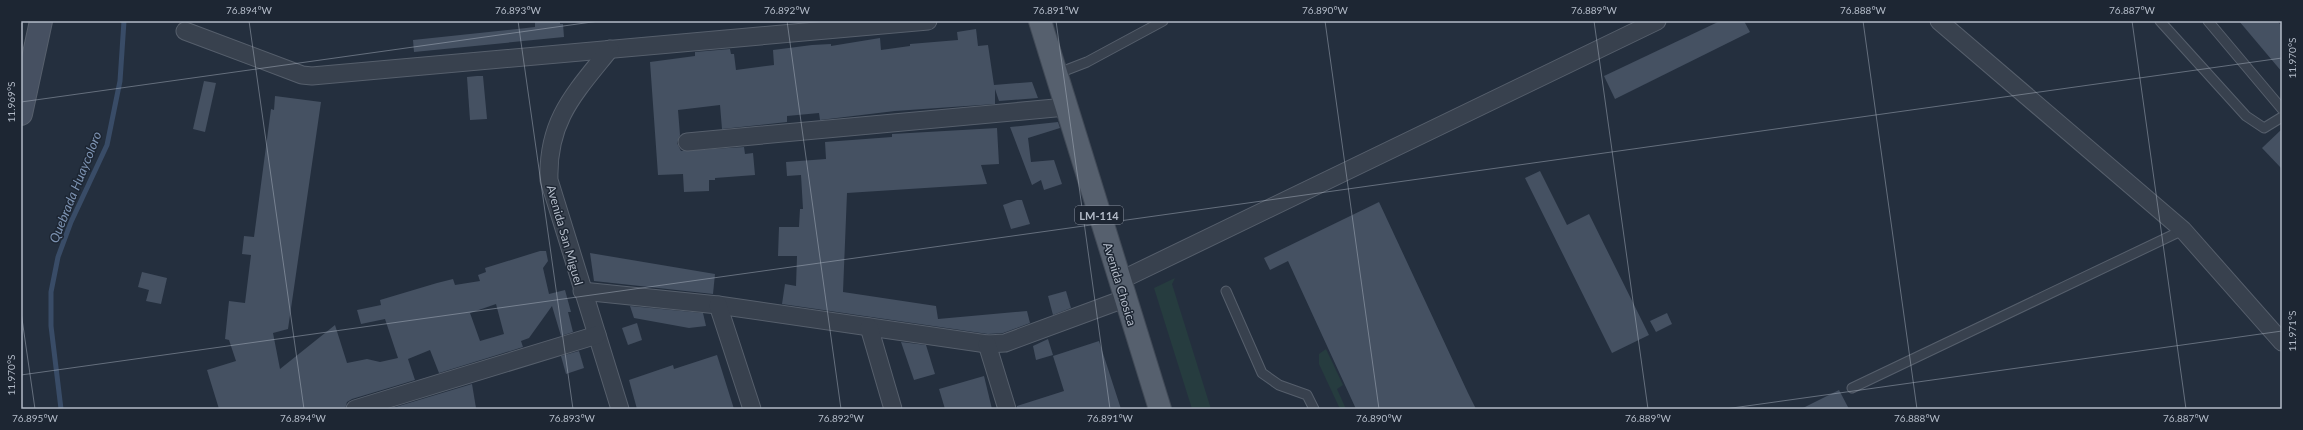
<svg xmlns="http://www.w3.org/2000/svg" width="2303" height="430" font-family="Lato,sans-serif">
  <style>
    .green { fill: #263c3f }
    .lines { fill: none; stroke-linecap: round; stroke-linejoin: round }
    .stream { stroke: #394c67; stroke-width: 5 }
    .building { fill: #455162; fill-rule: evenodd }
    .service-casing { stroke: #565f6c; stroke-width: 11 }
    .minor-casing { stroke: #565f6c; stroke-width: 19 }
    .secondary-casing { stroke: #565f6c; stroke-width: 24 }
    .primary-casing { stroke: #414a57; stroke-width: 24 }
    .service { stroke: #38414e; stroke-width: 9 }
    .minor { stroke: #38414e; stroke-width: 17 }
    .secondary { stroke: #465061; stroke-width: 22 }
    .primary { stroke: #56606e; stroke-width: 22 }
    .ticks { fill: none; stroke: #b4bcc9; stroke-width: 1; stroke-opacity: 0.45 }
    .labels { text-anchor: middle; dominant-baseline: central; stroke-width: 3; stroke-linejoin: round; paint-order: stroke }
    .shield { fill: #1d2633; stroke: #878f9c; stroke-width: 1 }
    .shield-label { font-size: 11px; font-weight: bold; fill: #b4bcc9 }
    .street-label { font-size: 12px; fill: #b4bcc9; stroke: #1d2633 }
    .water-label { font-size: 13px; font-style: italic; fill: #7c92b1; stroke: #1d2633 }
    .neatline { fill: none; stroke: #b4bcc9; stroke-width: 1.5 }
    .ticks-label { font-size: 10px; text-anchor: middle; fill: #b4bcc9 }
  </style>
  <rect width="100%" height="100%" fill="#242f3e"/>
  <g class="green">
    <path d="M1175,278L1172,284L1211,409H1192L1154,288Z"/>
    <path d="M1326,349L1343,385L1337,389L1346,409H1340L1319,364V354Z"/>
  </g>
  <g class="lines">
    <path class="stream" d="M61,409L51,326V292L58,257L71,222L107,145L120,81L124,21"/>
  </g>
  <g class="building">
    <path d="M535,21H560V24H563L564,37L414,52L413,40L535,27Z"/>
    <path d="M1720,21H1744L1750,32L1615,99L1604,76Z"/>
    <path d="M2239,21H2277L2282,26V72Z"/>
    <path d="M976,29L978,46L988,45L994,85L1032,82L1038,98L999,101L995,89V104L895,111L820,120L819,113L787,116V122L722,129L720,105L678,110L680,135L677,143L681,151L744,147L745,154L753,153L755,175L715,178V180H709V191L684,192L683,174L658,175L650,62L695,56V52L730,49L731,54H734L736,70L774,65L773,50L812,45L831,44V46L880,38L881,50L910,46V44L958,40L957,32Z"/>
    <path d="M477,76H483L487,119L470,120L467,77Z"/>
    <path d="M204,81L216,83L205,132L193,129Z"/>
    <path d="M275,96L321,102L288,329L273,333L280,369L335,325L347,363L367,359L380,362L398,358L385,319L361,324L357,310L381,305L380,300L437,283L453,279L455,285L480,281L478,275L486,272L485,268L540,251H546L548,261L543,268L549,294L565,290L571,312H568L573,332L561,336L552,306L529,338L521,341L523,347L439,373L430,350L408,359L415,380L352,399L347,402L345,409H219L207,370L236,361L229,340L225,339L229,301L245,303L251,255L242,254L244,236L254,237L271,109L274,110ZM496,304L504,334L480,341L470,313Z"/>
    <path d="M1058,122L1060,128L1028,138L1031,162L1054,160L1062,184L1044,190L1041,180L1032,185L1010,127Z"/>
    <path d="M997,128L999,164L981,165L987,184L847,193L843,292L936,306L938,319L1027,311L1030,323L1003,333L988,334L782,304L785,284L796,286L797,256H778L779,227H799L800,209H803L801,175L787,176L786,162L826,159L825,142L892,137V134Z"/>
    <path d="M2282,129V169L2262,148Z"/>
    <path d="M1540,171L1567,225L1589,214L1649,335L1612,353L1525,178Z"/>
    <path d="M1017,200H1022L1030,224L1011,229L1003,205Z"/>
    <path d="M1379,202L1468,393L1476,409H1356L1288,261L1270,270L1264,258Z"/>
    <path d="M590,253L715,274L713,294L594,281Z"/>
    <path d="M142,272L167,278L161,304L146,301L149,290L138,287Z"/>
    <path d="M1066,291L1071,308L1053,315L1048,296Z"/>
    <path d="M630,306L703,313L706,326L689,328L634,318Z"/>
    <path d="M1667,313L1672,324L1656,332L1650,321Z"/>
    <path d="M637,323L642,340L628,345L622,328Z"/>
    <path d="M1048,339L1053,355L1036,360L1033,346Z"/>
    <path d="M1099,341L1121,409H1017V406L1064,391L1053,356Z"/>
    <path d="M901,342L926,345L935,374L914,380Z"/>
    <path d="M579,351L584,368L566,374L561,356Z"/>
    <path d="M717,355L734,409H637L629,380L673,365L674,369Z"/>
    <path d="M984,376L992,409H945L939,389Z"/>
    <path d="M472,384L476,408L389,409Z"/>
    <path d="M1839,390L1849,409H1801Z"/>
  </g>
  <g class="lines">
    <defs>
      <g id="service">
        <path d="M2160,21L2246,116L2264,128L2282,117"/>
        <path d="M2208,21L2282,109"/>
        <path d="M1056,74L1087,62L1163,21"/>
        <path d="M1226,291L1262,373L1279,385L1307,395L1314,409"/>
        <path d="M1852,388L2183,230"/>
      </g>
      <g id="minor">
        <path d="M1939,21L2183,230L2282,342"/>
        <path d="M185,31L302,75L312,76L928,21"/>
        <path d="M610,49C575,93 547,120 549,180L620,409"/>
        <path d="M687,142L1066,107"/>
        <path d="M1119,281L1657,21"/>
        <path d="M582,291L718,305L987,344L1005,343L1124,299"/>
        <path d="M718,305L752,409"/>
        <path d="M869,327L893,409"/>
        <path d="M987,344L1007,409"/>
        <path d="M355,409L597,335"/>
      </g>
      <path id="secondary" d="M21,114L41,21"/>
      <path id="primary" d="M1040,21L1160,409"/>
    </defs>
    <use href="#service" class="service-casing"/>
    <use href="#minor" class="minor-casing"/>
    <use href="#secondary" class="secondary-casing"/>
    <use href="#primary" class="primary-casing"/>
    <use href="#service" class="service"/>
    <use href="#minor" class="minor"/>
    <use href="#secondary" class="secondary"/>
    <use href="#primary" class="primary"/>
  </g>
  <path class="ticks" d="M249,21L304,409M518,21L573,409M787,21L841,409M1056,21L1110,409M1325,21L1379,409M1594,21L1648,409M1863,21L1917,409M2132,21L2186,409M21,102L599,21M21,312L35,409M21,375L2282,58M1725,409L2282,331"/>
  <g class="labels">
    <rect class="shield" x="1075" y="206" width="48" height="18" rx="3"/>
    <g class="shield-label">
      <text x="1099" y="215">LM-114</text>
    </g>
    <g class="street-label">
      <text transform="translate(565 235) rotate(74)">Avenida San Miguel</text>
      <text transform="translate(1120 284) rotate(73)">Avenida Chosica</text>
    </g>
    <g class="water-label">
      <text transform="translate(75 187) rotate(-68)">Quebrada Huaycoloro</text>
    </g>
  </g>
  <rect width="2303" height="430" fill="none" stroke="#1d2633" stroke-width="44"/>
  <rect x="22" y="22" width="2259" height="386" class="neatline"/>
  <g class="ticks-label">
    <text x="249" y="14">76.894°W</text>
    <text x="518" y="14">76.893°W</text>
    <text x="787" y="14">76.892°W</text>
    <text x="1056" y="14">76.891°W</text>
    <text x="1325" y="14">76.890°W</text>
    <text x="1594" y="14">76.889°W</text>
    <text x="1863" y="14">76.888°W</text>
    <text x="2132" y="14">76.887°W</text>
    <text transform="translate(2292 58) rotate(-90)" y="4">11.970°S</text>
    <text transform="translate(11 102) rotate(-90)" y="4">11.969°S</text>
    <text transform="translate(2292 331) rotate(-90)" y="4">11.971°S</text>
    <text transform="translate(11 375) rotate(-90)" y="4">11.970°S</text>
    <text x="35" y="422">76.895°W</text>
    <text x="303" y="422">76.894°W</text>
    <text x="572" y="422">76.893°W</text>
    <text x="841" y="422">76.892°W</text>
    <text x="1110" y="422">76.891°W</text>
    <text x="1379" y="422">76.890°W</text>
    <text x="1648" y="422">76.889°W</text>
    <text x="1917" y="422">76.888°W</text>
    <text x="2186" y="422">76.887°W</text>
  </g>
</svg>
